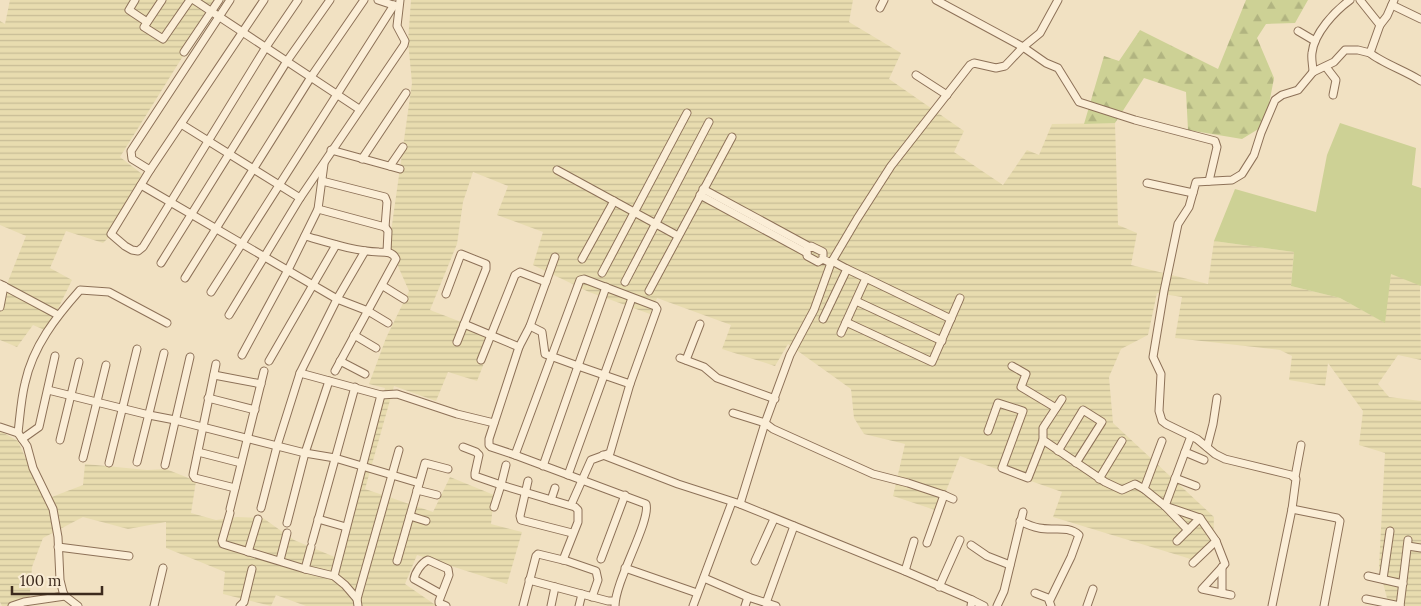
<svg xmlns="http://www.w3.org/2000/svg" width="1421" height="606" font-family="Lora,serif">
  <style>
    .farmland { fill: url(#farmland-rules) }
    .grass { fill: #cdd195 }
    .forest { fill: url(#forest-firs) }
    .lines { fill: none; stroke-linecap: round; stroke-linejoin: round }
    .street-casing { stroke: #8d7158; stroke-width: 9 }
    .street { stroke: #fbeed7; stroke-width: 7 }
  </style>
  <defs>
    <pattern id="farmland-rules" width="6" height="5" patternUnits="userSpaceOnUse" patternTransform="scale(1.25)"><rect width="6" height="5" fill="#e8dcaf"/><path d="M0 2.5h6" fill="none" stroke="#c8bd96"/></pattern>
    <pattern id="forest-firs" width="22" height="20" patternUnits="userSpaceOnUse" patternTransform="scale(1.25)"><rect width="22" height="20" fill="#cdd195"/><path d="M5 1l3.5 6h-7zM16 11l3.5 6h-7z" fill="#b1b480"/></pattern>
  </defs>
  <rect width="100%" height="100%" fill="#f1e1c2"/>
  <g class="farmland">
    <path d="M10,0H218L120,157L142,174L112,228L110,236L103,243L66,231L50,268L72,280L47,331L33,325L17,347L0,340V281L7,284L26,236L0,225V21L5,24Z"/>
    <path d="M411,0H853L849,22L901,53L889,79L964,131L954,152L1003,185L1027,150L1039,155L1052,124L1115,123L1118,225L1137,233L1131,265L1208,284L1214,241L1294,252L1291,286L1340,298L1384,322L1391,273L1420,285L1421,360L1398,355L1378,384L1389,397L1421,401V606H1389L1379,567L1385,453L1359,445L1363,411L1328,363L1325,386L1289,380L1292,356L1280,350L1175,338L1182,297L1157,293L1148,335L1121,349L1109,377L1113,423L1214,517L1213,543L1194,560L1053,517L1062,492L960,456L938,511L893,496L905,444L864,434L854,418L851,389L788,344L775,366L722,349L731,325L657,298L650,314L589,292L533,265L543,232L497,215L508,186L473,172L463,202L457,244L430,310L495,335L477,381L448,372L436,401L394,386L365,489L433,512L450,477L494,495L491,524L522,532L507,584L417,555L405,584L437,606H306L276,595L271,606L223,594L225,572L166,548V522L128,529L83,517L43,538L32,567L29,606H2L0,602V431L18,441L44,500L83,485L85,464L147,470L166,469L196,481L191,513L216,520L237,517L263,518L294,540L337,558L385,388L369,384L386,338L409,291L389,246L412,83L408,41Z"/>
  </g>
  <path class="grass" d="M1340,123L1416,148L1412,185L1421,188V286L1391,274L1385,323L1340,298L1291,286L1294,252L1214,241L1235,189L1316,212L1327,155Z"/>
  <path class="forest" d="M1246,0H1308L1295,23L1266,24L1257,38L1274,78L1265,125L1242,139L1188,130L1186,92L1144,78L1115,123L1084,124L1104,56L1119,61L1140,30L1218,69Z"/>
  <g class="lines">
    <defs>
      <g id="street">
        <path d="M135,0L129,10L147,22"/>
        <path d="M162,0L144,27L163,39L190,0"/>
        <path d="M194,0L359,109"/>
        <path d="M264,0L150,170L111,234L125,246L132,250L138,251L143,247L266,47L298,0"/>
        <path d="M378,0L396,6"/>
        <path d="M936,0L1023,47L1046,63L1058,68L1079,102L1135,120L1215,141L1217,147L1209,181"/>
        <path d="M1360,0L1380,25L1370,53C1382,63 1406,71 1421,81"/>
        <path d="M1392,5L1421,19"/>
        <path d="M880,8L884,0"/>
        <path d="M1380,25L1387,16L1394,0"/>
        <path d="M1298,31L1315,41"/>
        <path d="M184,52L219,0"/>
        <path d="M1326,67L1336,80L1333,95"/>
        <path d="M1313,72C1313,66 1311,59 1312,53C1314,33 1335,11 1350,0"/>
        <path d="M916,75L947,95"/>
        <path d="M181,124L300,198"/>
        <path d="M331,150L400,169"/>
        <path d="M362,159L406,93"/>
        <path d="M390,166L403,147"/>
        <path d="M150,170L132,159L131,151L230,0"/>
        <path d="M557,170L678,236"/>
        <path d="M1147,183L1193,193"/>
        <path d="M141,185L337,299L368,311L388,323"/>
        <path d="M703,189L810,247"/>
        <path d="M700,195L807,253"/>
        <path d="M318,209L385,227L387,202L385,197L322,181"/>
        <path d="M385,227L388,231L387,252"/>
        <path d="M305,236C330,243 354,251 379,252C387,252 393,252 396,259L335,371"/>
        <path d="M582,259L614,201"/>
        <path d="M823,259V252L811,246L807,249V256L818,262L823,259L831,263"/>
        <path d="M161,263L287,61L330,0"/>
        <path d="M602,273L687,113"/>
        <path d="M185,278L311,77L364,0"/>
        <path d="M866,278L951,319"/>
        <path d="M625,282L709,122"/>
        <path d="M0,284L58,315"/>
        <path d="M383,286L404,299"/>
        <path d="M649,291L732,137"/>
        <path d="M211,292L394,5"/>
        <path d="M446,294L461,254L486,264V269L457,342"/>
        <path d="M856,301L942,341"/>
        <path d="M0,307L4,286"/>
        <path d="M229,315L300,198L404,45L405,41L397,26L400,0"/>
        <path d="M823,319L847,269L832,261"/>
        <path d="M846,322L932,362L960,298"/>
        <path d="M464,324L519,347"/>
        <path d="M530,326L542,332L545,354L578,366L606,287"/>
        <path d="M841,333L866,278L847,269"/>
        <path d="M354,335L376,348"/>
        <path d="M242,355L288,270L318,209L324,164"/>
        <path d="M680,358L704,367L717,378L775,399"/>
        <path d="M481,360L515,275L520,272L546,282"/>
        <path d="M686,360L700,324"/>
        <path d="M269,361L336,245"/>
        <path d="M340,361L365,374"/>
        <path d="M216,364L193,475L195,478L235,488"/>
        <path d="M1012,366L1026,374L1021,387L1056,408"/>
        <path d="M300,373L381,395L397,394L457,414L494,423"/>
        <path d="M214,375L261,384"/>
        <path d="M48,390L149,415L175,420L305,453L335,458L419,483"/>
        <path d="M208,398L255,410"/>
        <path d="M1062,399L1043,428V440L1105,482L1122,490L1135,484L1144,489"/>
        <path d="M733,413L765,423L773,429L873,474L908,483L944,495L927,543"/>
        <path d="M0,427L18,433L27,446L33,468L53,509L58,537L60,580L63,592L65,596L78,606"/>
        <path d="M988,431L998,403L1023,411L1002,468L1028,478L1043,440"/>
        <path d="M18,433C20,416 21,399 25,383C33,346 56,317 80,290L109,292L167,323"/>
        <path d="M1191,436L1185,452L1204,460"/>
        <path d="M22,439L39,427L55,356"/>
        <path d="M60,440L79,362"/>
        <path d="M1162,441L1144,489L1165,506L1188,530"/>
        <path d="M463,447L476,452L479,455L475,473V476L501,485L494,507"/>
        <path d="M1207,447L1213,424L1217,398"/>
        <path d="M1058,451L1083,410L1102,422L1076,463"/>
        <path d="M198,452L241,463"/>
        <path d="M515,455L491,447L489,445V439L519,347L530,326L555,257"/>
        <path d="M603,455L678,484L740,504L905,571L972,600L971,606"/>
        <path d="M83,458L106,365"/>
        <path d="M137,462L164,353"/>
        <path d="M109,463L137,349"/>
        <path d="M165,465L190,357"/>
        <path d="M506,465L501,485L575,507L578,510V522L563,560"/>
        <path d="M543,466L578,366L630,384L657,309L655,306L584,279L580,280L515,455L646,504C651,521 615,581 615,606"/>
        <path d="M568,475L632,298"/>
        <path d="M1295,477L1301,445"/>
        <path d="M1175,478L1196,486"/>
        <path d="M1099,479L1122,441"/>
        <path d="M528,481L520,516L521,520L572,533"/>
        <path d="M417,490L437,495"/>
        <path d="M944,495L953,499"/>
        <path d="M551,500L555,488"/>
        <path d="M740,504L765,423L790,355L814,310L831,263L857,219L891,166L970,65L974,63L996,68L1005,66L1023,47L1040,33L1058,0"/>
        <path d="M571,505L591,460L610,453L630,384"/>
        <path d="M261,508L277,446L300,373L337,299L365,251"/>
        <path d="M230,509L264,371"/>
        <path d="M1292,509L1337,518L1340,521L1324,606"/>
        <path d="M230,513L222,541L223,544L305,569L334,576L345,585L357,599"/>
        <path d="M410,516L426,521"/>
        <path d="M318,519L346,527"/>
        <path d="M1020,521C1026,524 1033,527 1039,528C1053,531 1068,525 1079,535L1071,557L1050,600"/>
        <path d="M287,523L305,453L329,381"/>
        <path d="M1177,541L1200,518L1165,506L1185,452"/>
        <path d="M1216,541L1225,564L1202,589L1231,595"/>
        <path d="M312,542L355,387"/>
        <path d="M971,545L987,556L1010,565"/>
        <path d="M1408,546L1421,548"/>
        <path d="M58,547L129,556"/>
        <path d="M248,552L258,519"/>
        <path d="M601,559L625,495"/>
        <path d="M280,560L287,533"/>
        <path d="M397,561L425,463L448,469"/>
        <path d="M755,561L774,519"/>
        <path d="M1193,563L1216,541L1200,518"/>
        <path d="M625,568L697,593"/>
        <path d="M305,569L311,547"/>
        <path d="M905,571L914,541"/>
        <path d="M334,576L381,395"/>
        <path d="M1368,576L1403,584"/>
        <path d="M704,578L748,597"/>
        <path d="M1383,579L1390,531"/>
        <path d="M529,580L608,601H615"/>
        <path d="M939,587L960,540"/>
        <path d="M1035,593L1048,598L1051,606"/>
        <path d="M1222,593V567"/>
        <path d="M441,594L414,579C415,573 421,563 428,560L448,569L449,575L439,601V603L446,606"/>
        <path d="M1366,599L1400,606"/>
        <path d="M972,600L984,606"/>
        <path d="M766,603L794,526"/>
        <path d="M12,606L24,602L65,596"/>
        <path d="M154,606L163,568"/>
        <path d="M240,606L244,602L252,569"/>
        <path d="M358,606L357,599L399,450"/>
        <path d="M523,606L536,556L538,554L567,561L596,571L598,580L592,597"/>
        <path d="M551,606L555,587"/>
        <path d="M579,606L582,594"/>
        <path d="M693,606L732,502"/>
        <path d="M745,606L748,597L776,606"/>
        <path d="M997,606L1004,591L1023,512"/>
        <path d="M1087,606L1093,589"/>
        <path d="M1272,606L1292,509L1296,479L1291,475L1225,459L1215,454L1197,439L1166,424L1162,421L1159,411L1161,374L1153,357L1164,291L1178,224L1189,207L1196,182L1232,180L1242,174L1254,155L1261,133L1275,100L1282,95L1298,90L1313,72L1334,62L1345,50H1358L1370,53"/>
        <path d="M1400,606L1408,540"/>
      </g>
    </defs>
    <use href="#street" class="street-casing"/>
    <use href="#street" class="street"/>
  </g>
  <path d="M12 586v8h90v-8" fill="none" stroke="#3c2a1d" stroke-width="2.5"/>
  <text x="20" y="586" font-size="15" fill="#3c2a1d" stroke="#f8ebd3" stroke-width="4" paint-order="stroke">100 m</text>
</svg>
